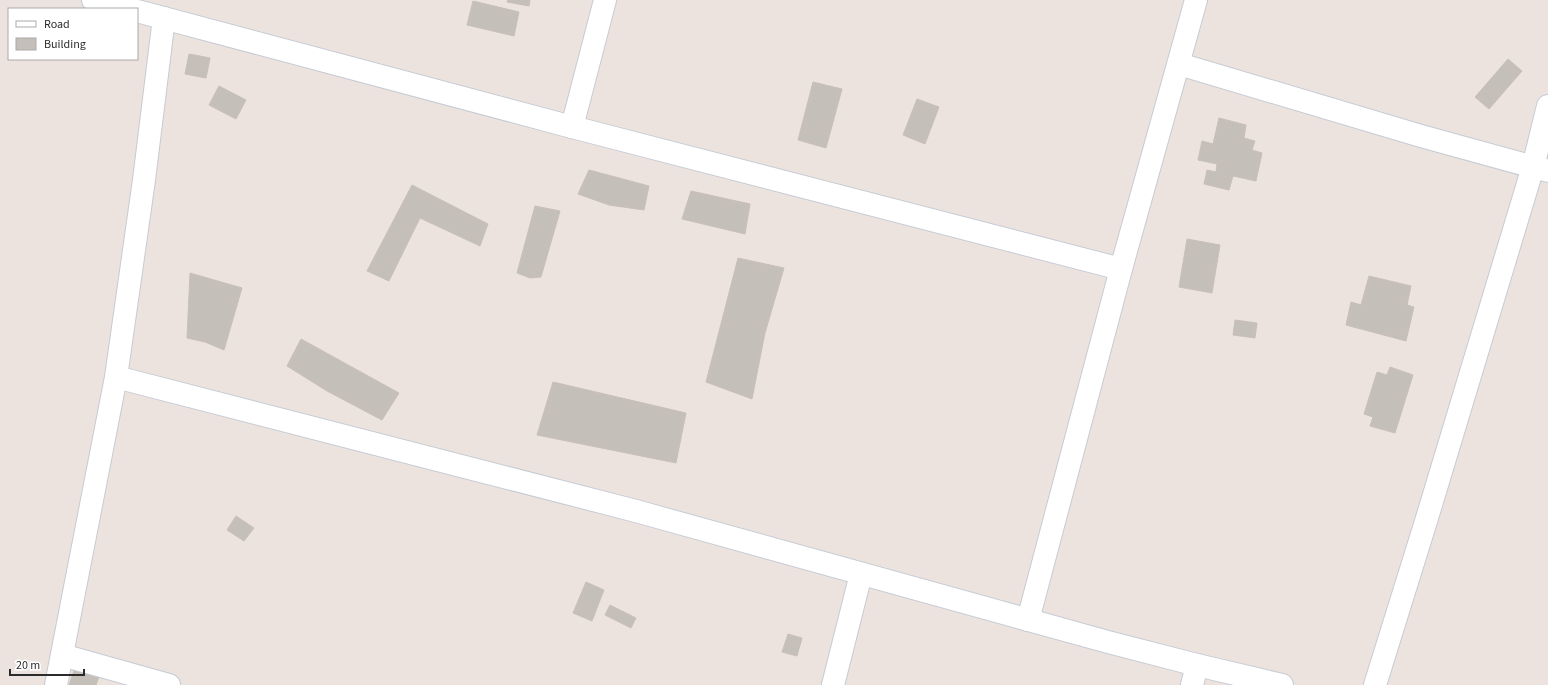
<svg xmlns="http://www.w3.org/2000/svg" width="1548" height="685" font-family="'Source Sans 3',sans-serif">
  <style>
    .building { fill: #c5bfb9; stroke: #c8bfb8 }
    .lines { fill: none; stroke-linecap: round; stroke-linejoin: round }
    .street-casing { stroke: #c6cbd4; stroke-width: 24 }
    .street { stroke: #fff; stroke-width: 22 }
  </style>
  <rect width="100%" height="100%" fill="#ece3de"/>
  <g class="building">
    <path d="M508,0H530L529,6L507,2Z"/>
    <path d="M473,1L519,12L514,36L467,25Z"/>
    <path d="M189,54L210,58L206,78L185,74Z"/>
    <path d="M1508,59L1522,71L1489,109L1475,97Z"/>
    <path d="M813,82L842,89L826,148L798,140Z"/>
    <path d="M219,86L246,100L236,119L209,105Z"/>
    <path d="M917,99L939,107L925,144L903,135Z"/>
    <path d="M1219,118L1246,125L1244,138L1255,141L1252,150L1262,153L1256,181L1233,176L1229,190L1204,184L1207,170L1216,172L1217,164L1198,160L1202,141L1213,144Z"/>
    <path d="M589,170L649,186L644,210L609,205L578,194Z"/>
    <path d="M412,185L488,224L480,246L420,218L389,281L367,271Z"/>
    <path d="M691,191L750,204L745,234L682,219Z"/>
    <path d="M535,206L560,211L541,277L530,278L517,273Z"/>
    <path d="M1187,239L1220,245L1212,293L1179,287Z"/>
    <path d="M738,258L784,268L765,333L752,399L706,382Z"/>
    <path d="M190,273L242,288L224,350L205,342L187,338Z"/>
    <path d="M1369,276L1411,286L1407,305L1414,307L1406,341L1346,325L1351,302L1361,305Z"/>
    <path d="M1235,320L1257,323L1255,338L1233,335Z"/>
    <path d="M301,339L399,393L382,420L327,391L287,366Z"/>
    <path d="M1390,367L1413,375L1395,433L1370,426L1373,417L1364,414L1377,372L1387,375Z"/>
    <path d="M553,382L686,413L676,463L537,435Z"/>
    <path d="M236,516L254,528L244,541L227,530Z"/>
    <path d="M586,582L604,590L592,621L573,613Z"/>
    <path d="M610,605L636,618L631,628L605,615Z"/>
    <path d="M788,634L802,638L797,656L782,652Z"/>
    <path d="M76,665L100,674L96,685H69Z"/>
  </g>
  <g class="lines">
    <defs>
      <g id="street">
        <path d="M93,0L128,9"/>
        <path d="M137,11L572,127L1121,269"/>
        <path d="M1179,64L1421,136L1548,171"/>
        <path d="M572,127L605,0"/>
        <path d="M116,377L636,511L1108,642L1197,665L1282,685"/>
        <path d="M1028,620L1121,269L1196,0"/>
        <path d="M62,655L169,685"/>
        <path d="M56,685L116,377L144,180L164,18"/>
        <path d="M833,685L861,574"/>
        <path d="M1192,685L1197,665"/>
        <path d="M1375,685L1427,518L1533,167L1548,106"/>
      </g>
    </defs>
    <use href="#street" class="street-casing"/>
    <use href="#street" class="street"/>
  </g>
  <rect x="8" y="8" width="130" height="52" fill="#ffffff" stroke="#aaaaaa"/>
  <rect x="16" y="21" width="20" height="6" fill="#ffffff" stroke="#aaaaaa"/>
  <text x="44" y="28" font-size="12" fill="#2b2b2b">Road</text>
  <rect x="16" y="38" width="20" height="12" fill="#c5bfb9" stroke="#aaaaaa"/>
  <text x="44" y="48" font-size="12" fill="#2b2b2b">Building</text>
  <path d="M10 669v6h74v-6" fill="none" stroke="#2b2b2b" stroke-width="2"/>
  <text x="16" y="669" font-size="12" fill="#2b2b2b" stroke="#ffffff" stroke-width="3" paint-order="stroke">20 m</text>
</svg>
